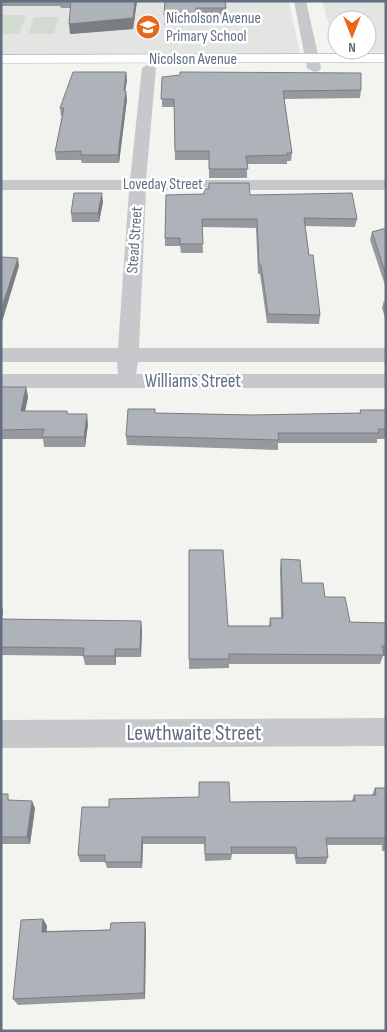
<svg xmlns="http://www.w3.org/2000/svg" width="387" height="1032" font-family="'Sofia Sans Condensed',sans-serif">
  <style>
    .built { fill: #e4e4e3; fill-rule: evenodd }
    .green { fill: #d3dbd0 }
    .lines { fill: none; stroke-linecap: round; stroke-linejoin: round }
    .secondary-casing { stroke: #b6b9be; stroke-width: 1 }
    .street { fill: #c6c8cc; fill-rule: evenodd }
    .secondary { fill: #fff; fill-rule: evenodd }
    .wall { fill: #969a9f }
    .shaded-wall { fill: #7a7d82 }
    .building { fill: #aeb3b9; stroke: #7a7d82 }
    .labels { text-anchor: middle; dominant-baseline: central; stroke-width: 5; stroke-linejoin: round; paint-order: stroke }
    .far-poi-label { font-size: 16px; fill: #626f81; stroke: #fff; text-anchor: start }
    .far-street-label { font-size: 16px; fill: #626f81; stroke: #fff }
    .street-label { font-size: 19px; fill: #626f81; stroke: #fff }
    .near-street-label { font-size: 22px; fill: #626f81; stroke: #fff }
  </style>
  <rect width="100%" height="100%" fill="#f3f4ef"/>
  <g class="built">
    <path d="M1,1H289L300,54H1Z"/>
    <path d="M322,1H386V52H337ZM337,20H367V50H337Z"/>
  </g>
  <g class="green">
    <path d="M2,15H26L19,34H1Z"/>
    <path d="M34,17H59L54,34H29Z"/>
  </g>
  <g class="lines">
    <defs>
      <path id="secondary" d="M386,54V62L1,63V55Z"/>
    </defs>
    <use href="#secondary" class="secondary-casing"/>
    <g class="street">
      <path d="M294,1H306L321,68L319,71L314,72L307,68Z"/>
      <path d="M149,64L156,68L146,180H386V190H146L139,348H386V362H138L136,374H386V388H1V374H118L117,362H1V348H118L129,190H1V180H130L142,68Z"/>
      <path d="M386,718V746L1,748V720Z"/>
    </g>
    <use href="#secondary" class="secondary"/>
  </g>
  <g class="wall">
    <path d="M1,1H137L133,29L70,34L71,8H61L60,6H1Z"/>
    <path d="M165,1L226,8V17H196V25H164Z"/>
    <path d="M126,72L127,80L125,91L127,99L119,163H82L81,160H56L55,152L62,116H61L60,108Z"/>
    <path d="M162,77L361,90L360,98L284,99L292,153L291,161H287V164H247V178H209V160H175L174,107H162Z"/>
    <path d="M250,195L357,219L355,227L305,226L309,255L320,315L319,324L267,323L260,274H258L256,228L202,227L203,253H181L180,246H165V238Z"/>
    <path d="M103,202L99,222H72L71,213Z"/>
    <path d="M386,228V288L370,240L372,232Z"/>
    <path d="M384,300L386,307V321L382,308Z"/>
    <path d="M1,387H26L28,397L25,411H67L68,414L88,424L85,447H44L43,439H1Z"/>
    <path d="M360,410H386V439H377V443H278V450L127,445L126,436L155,413L252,415L360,413Z"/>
    <path d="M189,550L228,626H269L270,618H281L280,569L281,559L302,583L325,597L350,622L386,623V656H383L380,664H229V668L189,669Z"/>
    <path d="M1,603L3,611L2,619L142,629L141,657H116V665H85L83,656L1,655Z"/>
    <path d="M375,788H386V851H382V845H327L328,857L326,864H296L294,854H232L231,860L205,861L204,844H143L142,868H107L105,862H80L78,855L109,807L230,802L352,801L354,795H372Z"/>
    <path d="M1,794L11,801L35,808L30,844H1Z"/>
    <path d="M43,919L47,926L46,931L146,929L145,999L18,1005L13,999Z"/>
  </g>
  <g class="shaded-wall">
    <path d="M135,1H137L133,29L70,34L69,24Z"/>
    <path d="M126,72L127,80L124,99V91Z"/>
    <path d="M126,91L127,99L119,163L118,155Z"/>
    <path d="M102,193L103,202L99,222L98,213Z"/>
    <path d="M18,258L19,266L2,322L1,310Z"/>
    <path d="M26,387L28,397L23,421L21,411Z"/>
    <path d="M87,414L88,424L85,447L84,437Z"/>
    <path d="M1,603L3,611L1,623Z"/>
    <path d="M141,621L142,629L141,657L140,649Z"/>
    <path d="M115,649L116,657V665L115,656Z"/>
    <path d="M32,801L35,808L30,844L27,837Z"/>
    <path d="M142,837L143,844L142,868L141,862Z"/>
    <path d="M43,919L47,926L46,939L42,932Z"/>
    <path d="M145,922L146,929L145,999L144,993Z"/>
  </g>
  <g class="building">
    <path d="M71,1H135L133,18L69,24Z"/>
    <path d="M165,1H225L226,8H196V15H164Z"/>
    <path d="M73,72H126L124,91H126L118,155H81V151L55,152L64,108H60Z"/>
    <path d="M180,72L361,73V90L283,91L292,153H287L288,155L246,156L248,169H209V151H175L174,99H161L162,77L180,75Z"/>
    <path d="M209,183H249L250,195L352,193L357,219L304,218L309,255H313L320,315L268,314L261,265H259L257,219H202L203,244H180V238H165L166,195L204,194V189H209Z"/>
    <path d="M74,193H102L98,213H71Z"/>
    <path d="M386,228V275L372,232Z"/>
    <path d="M1,257L18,258L1,310Z"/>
    <path d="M1,387H26L21,411H67V414H87L84,437H42L44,429L1,430Z"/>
    <path d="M128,409H155V413L252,415L361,413L360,410H386V429H378L379,433H278L279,440L126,436Z"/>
    <path d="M189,550H223L228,626H271L270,618H283L281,559L300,560L302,583H323L325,597H345L350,622L386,623V646H382L384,655L229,654V659H189Z"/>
    <path d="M1,619L141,621L140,649H115V656H83L84,648L1,647Z"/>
    <path d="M199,782H229L230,802L355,801L354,795H376L375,788H386V843L385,838H326L328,857L297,858L296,847H231L232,854H205V837H142L141,862H105V855H78L82,807H109V799L199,797Z"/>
    <path d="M1,794H8V800L32,801L27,837H1Z"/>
    <path d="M43,919L42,932L110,930L111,923L145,922L144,993L13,999L21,920Z"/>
  </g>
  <defs>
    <symbol id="school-disc" viewBox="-11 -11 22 22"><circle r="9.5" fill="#e8681b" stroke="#fff"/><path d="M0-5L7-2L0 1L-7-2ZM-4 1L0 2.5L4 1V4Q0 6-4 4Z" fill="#fff"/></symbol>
  </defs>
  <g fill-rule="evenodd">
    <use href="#school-disc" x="134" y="13" width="28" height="28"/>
  </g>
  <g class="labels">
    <g class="far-poi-label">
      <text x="166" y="18">Nicholson Avenue<tspan x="166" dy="18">Primary School</tspan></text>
    </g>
    <g class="far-street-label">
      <text x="193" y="59">Nicolson Avenue</text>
      <text x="163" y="184">Loveday Street</text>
      <text transform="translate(135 240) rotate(-86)">Stead Street</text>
    </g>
    <g class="street-label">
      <text x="193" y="381">Williams Street</text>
    </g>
    <g class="near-street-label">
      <text x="194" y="733">Lewthwaite Street</text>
    </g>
  </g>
  <rect width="387" height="1032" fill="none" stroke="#626f81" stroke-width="5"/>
  <g transform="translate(352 35) rotate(180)"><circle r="24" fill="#ffffff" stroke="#c0c5cd"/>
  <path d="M0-4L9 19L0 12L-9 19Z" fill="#e8681b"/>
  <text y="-8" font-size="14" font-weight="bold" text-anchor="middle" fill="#626f81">N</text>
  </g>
</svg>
